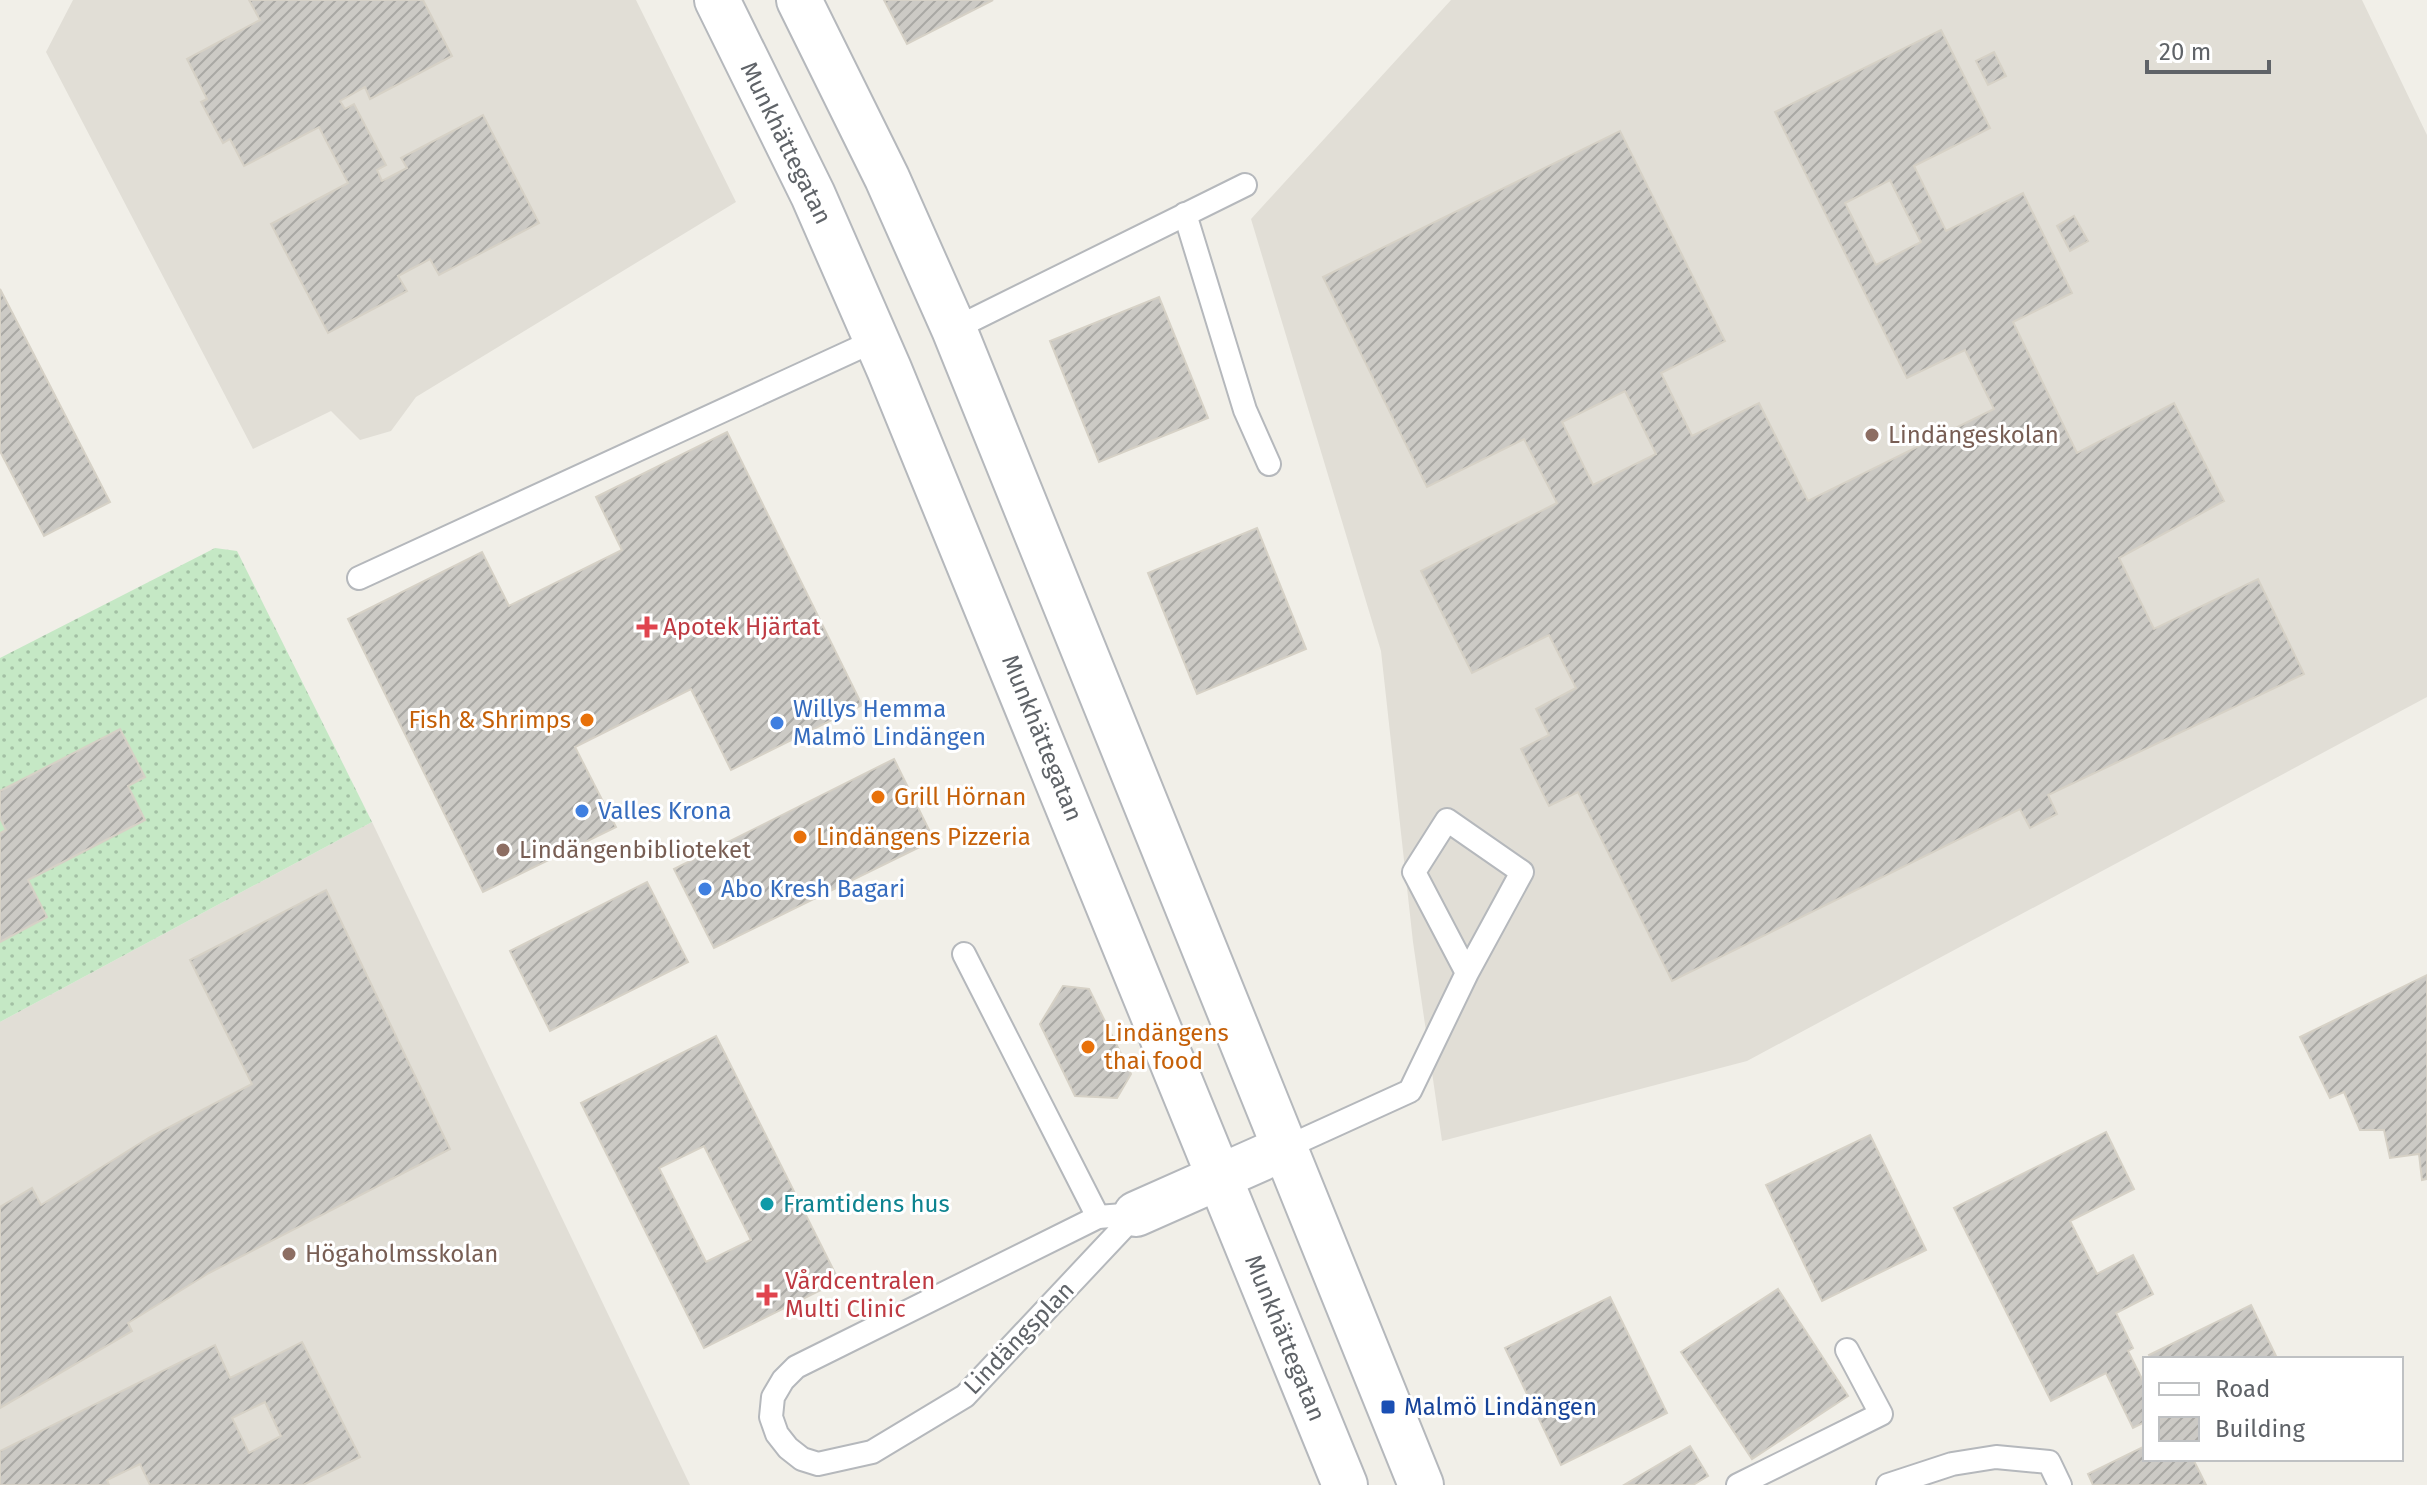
<svg xmlns="http://www.w3.org/2000/svg" width="2427" height="1485" font-family="'Fira Sans',sans-serif">
  <style>
    .education { fill: #e1ded6 }
    .grass { fill: url(#grass-dots) }
    .building { fill: url(#building-hatch); stroke: #d6d1c6; stroke-width: 2; fill-rule: evenodd }
    .lines { fill: none; stroke-linecap: round; stroke-linejoin: round }
    .service-casing { stroke: #b5b8bc; stroke-width: 26 }
    .minor-casing { stroke: #b5b8bc; stroke-width: 48 }
    .tertiary-casing { stroke: #b5b8bc; stroke-width: 48 }
    .service { stroke: #fff; stroke-width: 22 }
    .minor { stroke: #fff; stroke-width: 44 }
    .tertiary { stroke: #fff; stroke-width: 44 }
    .education-dot { fill: #8d6e63; stroke: #fff; stroke-width: 3 }
    .health-dot { fill: #e0444e; stroke: #fff; stroke-width: 3 }
    .food-dot { fill: #e8710a; stroke: #fff; stroke-width: 3 }
    .shop-dot { fill: #3f7fe0; stroke: #fff; stroke-width: 3 }
    .culture-dot { fill: #0f9aa8; stroke: #fff; stroke-width: 3 }
    .transit-dot { fill: #1a4fb4; stroke: #fff; stroke-width: 3 }
    .labels { text-anchor: middle; dominant-baseline: central; stroke-width: 6; stroke-linejoin: round; paint-order: stroke }
    .street-label { font-size: 24px; fill: #5f6368; stroke: #fff }
    .education-label { font-size: 24px; fill: #785e54; stroke: #fff; text-anchor: start }
    .health-label { font-size: 24px; fill: #be3a42; stroke: #fff; text-anchor: start }
    .shop-label { font-size: 24px; fill: #366cbe; stroke: #fff; text-anchor: start }
    .food-label { font-size: 24px; fill: #c56008; stroke: #fff; text-anchor: start }
    .culture-label { font-size: 24px; fill: #0d838f; stroke: #fff; text-anchor: start }
    .transit-label { font-size: 24px; fill: #164399; stroke: #fff; text-anchor: start }
  </style>
  <defs>
    <pattern id="grass-dots" width="8" height="8" patternUnits="userSpaceOnUse" patternTransform="scale(2)"><rect width="8" height="8" fill="#c5e8c5"/><path d="M2 2h.1M6 6h.1" fill="none" stroke="#a3c0a4" stroke-width="1.8" stroke-linecap="round"/></pattern>
    <pattern id="building-hatch" width="6" height="6" patternUnits="userSpaceOnUse" patternTransform="scale(2)"><rect width="6" height="6" fill="#cccac5"/><path d="M-1 1l2-2M0 6l6-6M5 7l2-2" fill="none" stroke="#a9a8a4"/></pattern>
  </defs>
  <rect width="100%" height="100%" fill="#f1efe8"/>
  <g class="education">
    <path d="M73,0H636L736,202L416,397L391,431L360,440L331,411L253,449L46,52Z"/>
    <path d="M1451,0H2362L2427,135V697L1747,1061L1442,1141L1413,942L1381,651L1251,219Z"/>
    <path d="M372,822L690,1485H0V1022Z"/>
  </g>
  <path class="grass" d="M215,548L237,551L372,822L0,1022V658Z"/>
  <g class="building">
    <path d="M249,0H423L452,56L370,99L365,87L340,101L345,109L354,104L386,165L377,170L382,181L407,168L401,158L483,115L539,223L439,275L430,259L398,276L407,291L328,333L271,224L348,183L319,127L244,166L230,139L223,143L201,102L207,99L187,59L260,20Z"/>
    <path d="M884,0H993L907,44Z"/>
    <path d="M1941,30L1990,128L1914,166L1946,231L2023,193L2072,293L2013,322L2077,453L2174,403L2224,501L2119,558L2154,629L2258,579L2304,674L2048,795L2057,814L2030,828L2020,809L1672,981L1578,792L1549,806L1521,749L1549,735L1536,709L1576,688L1549,635L1472,673L1421,571L1557,503L1524,439L1427,487L1323,277L1620,131L1725,341L1661,373L1692,436L1759,403L1808,501L1994,409L1965,350L1907,378L1775,112ZM1890,180L1921,242L1876,265L1845,203ZM1625,391L1656,454L1593,485L1562,422Z"/>
    <path d="M1994,52L2006,76L1988,85L1976,61Z"/>
    <path d="M2074,216L2088,241L2070,251L2057,226Z"/>
    <path d="M0,289L110,502L44,536L0,451Z"/>
    <path d="M1159,297L1208,418L1099,462L1050,341Z"/>
    <path d="M727,432L862,705L731,770L691,689L575,747L616,827L483,892L348,619L482,552L509,606L622,550L596,497Z"/>
    <path d="M1257,528L1306,649L1197,694L1148,573Z"/>
    <path d="M120,729L145,777L128,786L145,820L28,880L47,917L0,942V833L6,830L0,818V791Z"/>
    <path d="M894,759L934,840L714,948L674,869Z"/>
    <path d="M647,882L688,962L550,1031L510,951Z"/>
    <path d="M326,890L450,1149L209,1273L128,1323L132,1331L0,1408V1207L32,1188L41,1205L150,1137L252,1084L190,960Z"/>
    <path d="M2427,975V1179L2422,1180L2419,1154L2390,1158L2384,1130H2360L2344,1092L2330,1098L2300,1037Z"/>
    <path d="M1063,986L1089,989L1131,1074L1117,1098L1075,1096L1040,1024Z"/>
    <path d="M716,1036L839,1281L704,1348L581,1103ZM704,1146L751,1240L706,1262L659,1168Z"/>
    <path d="M2106,1132L2134,1189L2070,1221L2097,1274L2133,1255L2153,1294L2116,1313L2133,1348L2128,1351L2145,1385V1422L2133,1428L2106,1373L2051,1401L1954,1208Z"/>
    <path d="M1870,1135L1926,1250L1822,1301L1766,1185Z"/>
    <path d="M1778,1289L1848,1396L1752,1459L1681,1352Z"/>
    <path d="M1610,1297L1667,1413L1561,1465L1505,1348Z"/>
    <path d="M2251,1305L2276,1356L2269,1359H2151L2149,1355Z"/>
    <path d="M302,1342L360,1457L303,1485H150L140,1464L107,1480L109,1485H0V1451L215,1345L230,1378ZM265,1402L281,1436L249,1453L232,1418Z"/>
    <path d="M1690,1446L1708,1476L1693,1485H1624Z"/>
    <path d="M2145,1446V1459H2193L2206,1485H2093L2088,1474Z"/>
  </g>
  <g class="lines">
    <defs>
      <g id="service">
        <path d="M1185,214L1245,410L1269,464"/>
        <path d="M954,329L1245,185"/>
        <path d="M359,578L876,340"/>
        <path d="M964,954L1098,1217"/>
        <path d="M1287,1147L1410,1091L1467,973L1522,872L1447,820L1414,872L1467,973"/>
        <path d="M1136,1214L965,1396L872,1452L818,1464L802,1459L788,1448L777,1434L771,1417L773,1397L783,1380L796,1367L1098,1217Z"/>
        <path d="M1738,1485L1881,1414L1847,1350"/>
        <path d="M1888,1485L1952,1464L1996,1457L2049,1462L2060,1485"/>
      </g>
      <path id="minor" d="M1136,1214L1287,1147"/>
      <g id="tertiary">
        <path d="M717,0L813,195L889,369L1345,1485"/>
        <path d="M799,0L887,178L954,329L1421,1485"/>
      </g>
    </defs>
    <use href="#service" class="service-casing"/>
    <use href="#minor" class="minor-casing"/>
    <use href="#tertiary" class="tertiary-casing"/>
    <use href="#service" class="service"/>
    <use href="#minor" class="minor"/>
    <use href="#tertiary" class="tertiary"/>
  </g>
  <g class="education-dot">
    <circle cx="1872" cy="435" r="8"/>
    <circle cx="503" cy="850" r="8"/>
    <circle cx="289" cy="1254" r="8"/>
  </g>
  <g class="health-dot">
    <path d="M643 615h8v8h8v8h-8v8h-8v-8h-8v-8h8z"/>
    <path d="M763 1283h8v8h8v8h-8v8h-8v-8h-8v-8h8z"/>
  </g>
  <g class="food-dot">
    <circle cx="587" cy="720" r="8"/>
    <circle cx="878" cy="797" r="8"/>
    <circle cx="800" cy="837" r="8"/>
    <circle cx="1088" cy="1047" r="8"/>
  </g>
  <g class="shop-dot">
    <circle cx="777" cy="723" r="8"/>
    <circle cx="582" cy="811" r="8"/>
    <circle cx="705" cy="889" r="8"/>
  </g>
  <circle class="culture-dot" cx="767" cy="1204" r="8"/>
  <rect class="transit-dot" x="1380" y="1399" width="16" height="16" rx="4"/>
  <g class="labels">
    <g class="street-label">
      <text transform="translate(786 143) rotate(64)">Munkhättegatan</text>
      <text transform="translate(1042 738) rotate(68)">Munkhättegatan</text>
      <text transform="translate(1019 1338) rotate(-46)">Lindängsplan</text>
      <text transform="translate(1285 1338) rotate(68)">Munkhättegatan</text>
    </g>
    <g class="education-label">
      <text x="1888" y="435">Lindängeskolan</text>
      <text x="519" y="850">Lindängenbiblioteket</text>
      <text x="305" y="1254">Högaholmsskolan</text>
    </g>
    <g class="health-label">
      <text x="663" y="627">Apotek Hjärtat</text>
      <text x="785" y="1281">Vårdcentralen<tspan x="785" dy="28">Multi Clinic</tspan></text>
    </g>
    <g class="shop-label">
      <text x="793" y="709">Willys Hemma<tspan x="793" dy="28">Malmö Lindängen</tspan></text>
      <text x="598" y="811">Valles Krona</text>
      <text x="721" y="889">Abo Kresh Bagari</text>
    </g>
    <g class="food-label">
      <text x="571" y="720" text-anchor="end">Fish &amp; Shrimps</text>
      <text x="894" y="797">Grill Hörnan</text>
      <text x="816" y="837">Lindängens Pizzeria</text>
      <text x="1104" y="1033">Lindängens<tspan x="1104" dy="28">thai food</tspan></text>
    </g>
    <g class="culture-label">
      <text x="783" y="1204">Framtidens hus</text>
    </g>
    <g class="transit-label">
      <text x="1404" y="1407">Malmö Lindängen</text>
    </g>
  </g>
  <rect x="2143" y="1357" width="260" height="104" fill="#ffffff" stroke="#bfc1c3" stroke-width="2"/>
  <rect x="2159" y="1383" width="40" height="12" fill="#ffffff" stroke="#bfc1c3" stroke-width="2"/>
  <text x="2215" y="1397" font-size="24" fill="#5f6368">Road</text>
  <rect x="2159" y="1417" width="40" height="24" fill="url(#building-hatch)" stroke="#bfc1c3" stroke-width="2"/>
  <text x="2215" y="1437" font-size="24" fill="#5f6368">Building</text>
  <path d="M2147 60v12h122v-12" fill="none" stroke="#5f6368" stroke-width="4"/>
  <text x="2159" y="60" font-size="24" fill="#5f6368" stroke="#ffffff" stroke-width="6" paint-order="stroke">20 m</text>
</svg>
